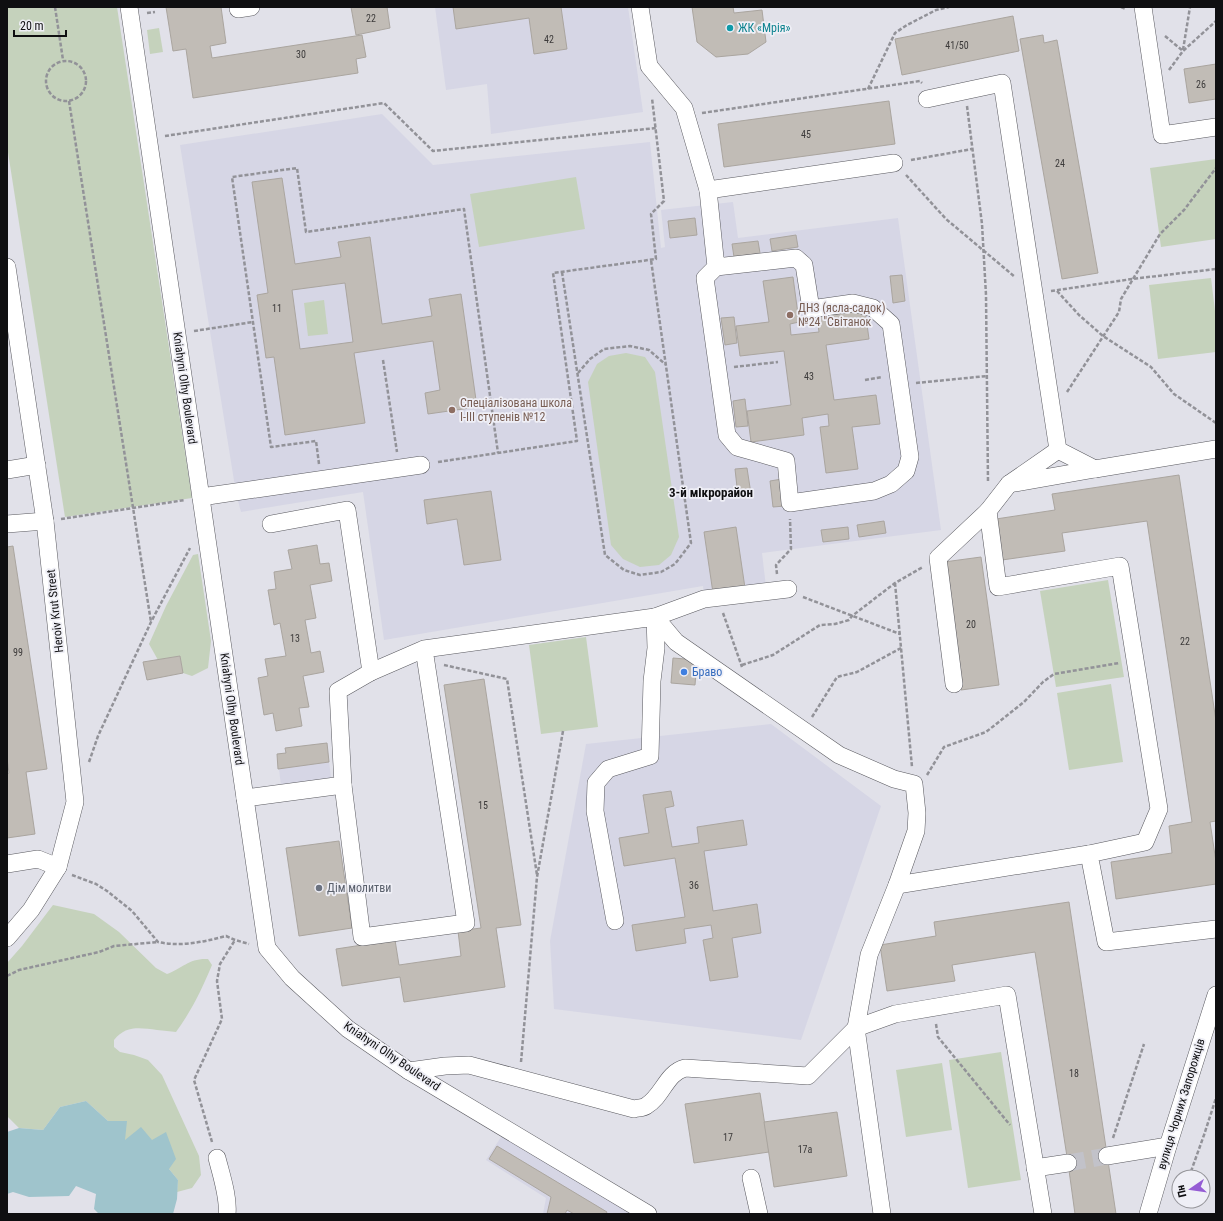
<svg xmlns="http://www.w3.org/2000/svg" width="1223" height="1221" font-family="'Roboto Condensed',sans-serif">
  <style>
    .built { fill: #d6d6e5 }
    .green { fill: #c5d2bc }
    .water { fill: #9fc4cc }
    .building { fill: #c1bcb6; stroke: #aaa59f; fill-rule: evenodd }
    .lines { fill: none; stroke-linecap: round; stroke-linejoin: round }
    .minor-tunnel { stroke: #c2c2c9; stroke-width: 17; stroke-dasharray: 17 8; stroke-linecap: butt }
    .minor-casing { stroke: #59595f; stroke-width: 18 }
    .path { stroke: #929298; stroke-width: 2.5; stroke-dasharray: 4 2; stroke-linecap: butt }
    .minor { stroke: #fff; stroke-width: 17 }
    .culture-dot { fill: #0f9aa8; stroke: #efeff6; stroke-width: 1.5 }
    .education-dot { fill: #8d6e63; stroke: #efeff6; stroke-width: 1.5 }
    .shop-dot { fill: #3f7fe0; stroke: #efeff6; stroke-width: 1.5 }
    .worship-dot { fill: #6b7280; stroke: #efeff6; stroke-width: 1.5 }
    .labels { text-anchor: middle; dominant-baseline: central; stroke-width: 3.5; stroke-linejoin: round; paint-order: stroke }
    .number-label { font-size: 10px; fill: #3c3a3a }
    .culture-label { font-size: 12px; fill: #0d838f; stroke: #efeff6; text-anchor: start }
    .education-label { font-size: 12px; fill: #785e54; stroke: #efeff6; text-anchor: start }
    .street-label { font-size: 12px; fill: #0f0f11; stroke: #efeff6 }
    .shop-label { font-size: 12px; fill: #366cbe; stroke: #efeff6; text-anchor: start }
    .worship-label { font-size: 12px; fill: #5b616d; stroke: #efeff6; text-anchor: start }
    .neighbourhood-label { font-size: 13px; font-weight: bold; fill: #0f0f11; stroke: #efeff6 }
  </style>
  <rect width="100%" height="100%" fill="#e1e1e9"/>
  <g class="built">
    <path d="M435,7H628L643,112L491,134L487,84L446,90Z"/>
    <path d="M382,114L433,165L650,142L661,248L665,247L661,210L733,202L738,238L898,218L941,530L762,553L766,587L704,595L703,586L384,640L363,492L241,512L236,493L180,145Z"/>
    <path d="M771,724L881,806L801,1040L554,1009L550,941L586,744Z"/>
    <path d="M327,743L331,778L281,785L277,754L285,753V748Z"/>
    <path d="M503,1134L635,1214H543L546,1198L486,1160Z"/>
  </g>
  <g class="green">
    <path d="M7,7H117L192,498L65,517L7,146Z"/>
    <path d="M159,28L163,52L150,54L147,30Z"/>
    <path d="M1216,159V239L1161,247L1150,168Z"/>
    <path d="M576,177L585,229L479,247L470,194Z"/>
    <path d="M1211,278L1216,319V352L1158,359L1149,285Z"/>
    <path d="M324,300L328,334L308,336L304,303Z"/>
    <path d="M626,353L645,357L655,372L679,537L671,555L659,565L640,567L623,559L611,545L588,382L597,364L609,356Z"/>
    <path d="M198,554L211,641L208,668L192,676L183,673L180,656L158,660L149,644L166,606L193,555Z"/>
    <path d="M1108,580L1124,677L1056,687L1040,591Z"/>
    <path d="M586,637L598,727L541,734L529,645Z"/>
    <path d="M1111,684L1123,762L1069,770L1057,693Z"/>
    <path d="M53,905L94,914L119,932L156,968L167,974C183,968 189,958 208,959L212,965C202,989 192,1010 176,1032C170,1031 164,1031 157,1030C140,1028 126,1025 114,1040V1047L120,1052L134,1055L148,1060L162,1075L199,1156L201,1175L192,1188L177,1192L178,1180L169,1169L152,1140H125L108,1121L86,1101L60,1107L43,1130L19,1128L7,1116V963L22,946Z"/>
    <path d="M1001,1052L1021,1180L968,1188L949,1060Z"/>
    <path d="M942,1063L952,1130L906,1137L896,1070Z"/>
  </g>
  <path class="water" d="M86,1101L108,1121H127L125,1140L141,1127L152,1140L166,1132L176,1159L169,1169L178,1180L177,1199L173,1214H99L94,1209L96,1194L76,1186L69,1196L29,1197L13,1192L7,1194V1132L19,1128L43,1130L60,1107Z"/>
  <g class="building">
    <path d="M166,7H221L226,43L210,46L212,58L362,35L366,57L356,59L358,73L193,98L186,49L173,51Z"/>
    <path d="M351,7H387L390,28L356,35Z"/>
    <path d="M453,7H561L567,49L534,54L529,18L456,29Z"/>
    <path d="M692,7H733L734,13L762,10L766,42L748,54L716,57L697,42Z"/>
    <path d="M1013,16L1019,51L902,75L895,39Z"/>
    <path d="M1043,35L1044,43L1057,40L1098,273L1062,279L1020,39Z"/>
    <path d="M1216,64V99L1189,103L1184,69Z"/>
    <path d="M889,101L895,144L724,167L718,124Z"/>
    <path d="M282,178L295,264L341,257L338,242L370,237L382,324L432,316L429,299L461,294L477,407L428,414L425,393L440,390L433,341L354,353L365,423L285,435L274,357L266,358L257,295L268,293L252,182ZM345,283L353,342L300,349L292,290Z"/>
    <path d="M695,218L697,235L670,238L668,221Z"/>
    <path d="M796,235L798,247L772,251L770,239Z"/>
    <path d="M758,241L760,253L734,257L732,244Z"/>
    <path d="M902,275L905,301L893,303L890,276Z"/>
    <path d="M793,277L799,322L790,324L791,335L819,332L817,317L865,310L869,339L826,345L834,400L876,395L880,424L852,427L858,469L826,473L820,427L829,426L828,414L802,418L804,435L751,442L747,411L791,405L784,351L740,356L736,326L769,322L763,281Z"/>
    <path d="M734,317L737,343L725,345L721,318Z"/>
    <path d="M745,399L748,426L736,427L733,401Z"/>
    <path d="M747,468L751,494L738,496L735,469Z"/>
    <path d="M1179,475L1216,721V821L1210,822L1216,862V884L1116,899L1111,862L1172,853L1169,826L1192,822L1147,521L1062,533L1065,551L1002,560L996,519L1055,510L1052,494Z"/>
    <path d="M782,479L785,506L773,507L770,481Z"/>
    <path d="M491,491L501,560L464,565L457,519L427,524L424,500Z"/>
    <path d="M884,521L886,533L859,537L857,525Z"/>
    <path d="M736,527L745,588L713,593L704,532Z"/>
    <path d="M848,527L849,539L823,542L821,530Z"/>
    <path d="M317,545L320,564L329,563L332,581L310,585L316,618L305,620L311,653L320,651L324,672L303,676L309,707L299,708L302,726L276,731L273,713L264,715L258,678L268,676L265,659L286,656L280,623L274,625L268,590L276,589L274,572L292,569L288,550Z"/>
    <path d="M13,546L47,769L26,772L35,834L7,838V774L9,773L7,758V547Z"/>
    <path d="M981,557L999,685L961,690L944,562Z"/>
    <path d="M180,656L183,673L147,680L143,662Z"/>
    <path d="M673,658L697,660L695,685L671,683Z"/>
    <path d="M484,679L521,925L496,928L505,987L404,1002L400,977L342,986L336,949L395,940L399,965L461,956L458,931L481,928L444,685Z"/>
    <path d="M327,743L329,762L278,769L277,754L286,753L285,748Z"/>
    <path d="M671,791L674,806L665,808L672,847L699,843L697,827L743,820L747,845L704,851L713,911L757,904L761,933L732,938L738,977L710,981L703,940L713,938L711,925L684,929L686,943L636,951L632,925L685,917L675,858L624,866L619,838L649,833L643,795Z"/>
    <path d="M339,841L352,928L299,936L286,848Z"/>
    <path d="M1069,902L1116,1214H1075L1068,1163L1035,952L952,965L955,981L887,991L880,945L936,936L934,922Z"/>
    <path d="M760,1093L769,1152L694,1163L685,1104Z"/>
    <path d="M837,1112L847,1176L774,1187L764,1122Z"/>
    <path d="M497,1146L607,1212L606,1214H574L567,1210L565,1214H547L551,1197L489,1159Z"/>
  </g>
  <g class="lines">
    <path class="minor-tunnel" d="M1068,1163L1107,1156"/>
    <defs>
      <g id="minor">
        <path d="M129,7L267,948L292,978L348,1029L409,1071L648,1214"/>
        <path d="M640,7L649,66L684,108L708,190L894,163"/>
        <path d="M1143,7L1162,135L1216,127"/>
        <path d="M238,9L251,7"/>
        <path d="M927,99L1002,83L1058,450L1095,469L1216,449"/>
        <path d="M708,190L716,267L796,258L804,265L811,309L853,303L873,308L891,324L910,457L906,471L891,484L874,491L790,503L786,461L737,447L727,435L705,278L716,267"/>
        <path d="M7,267L45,521L75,802L58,867L31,910L7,938"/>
        <path d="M1058,450L1009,484L1095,469"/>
        <path d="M7,470L37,465"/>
        <path d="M1009,484L988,511L998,587L1120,566L1159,809L1145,842L1089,854L1106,942L1216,929"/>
        <path d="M201,497L421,465"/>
        <path d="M7,524L45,521"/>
        <path d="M271,524L347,510L371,672"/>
        <path d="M788,589L704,599L655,617L676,642L839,755L894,779L914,784L917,813L916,831L897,885L869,955L856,1028L882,1214"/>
        <path d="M424,649L466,923L362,937L343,785L338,691L371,672L424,649L655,617L656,648L652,681L650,756L608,769L596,783L595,811L615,921"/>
        <path d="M954,684L938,558L988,511"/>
        <path d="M245,798L343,785"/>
        <path d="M7,864L38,859L58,867"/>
        <path d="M897,885L1089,854"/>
        <path d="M409,1071L445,1066L469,1065L634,1109C638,1108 643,1108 646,1106C663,1096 666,1073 685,1068L808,1076L856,1028L895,1014L1007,995L1043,1214"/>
        <path d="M1107,1156L1168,1146"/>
        <path d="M217,1158C221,1174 229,1198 227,1214"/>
        <path d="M1035,1168L1068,1163"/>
        <path d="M751,1178L759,1214"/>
        <path d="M1148,1214L1168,1146L1216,995"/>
      </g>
    </defs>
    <use href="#minor" class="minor-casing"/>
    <g class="path">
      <path d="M55,7L63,60"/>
      <path d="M1121,7L1126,9"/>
      <path d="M147,13L155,12"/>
      <path d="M1165,36L1183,51"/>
      <path d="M1183,50L1190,7"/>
      <circle cx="66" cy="81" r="20"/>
      <path d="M1169,70L1183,51L1216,21"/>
      <path d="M868,89L895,33L907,25L936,10L949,7"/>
      <path d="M69,101L151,622"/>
      <path d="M967,106L982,224L986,295L988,482"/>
      <path d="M702,113L920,81L922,83"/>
      <path d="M165,136L384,103L433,151L656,128"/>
      <path d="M911,160L972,149"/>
      <path d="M906,175L946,219L1015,277"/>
      <path d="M562,272L605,555L624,570L640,575L661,572L675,564L691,543L651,260"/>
      <path d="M1051,291L1132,279L1216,269"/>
      <path d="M1057,291L1079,315L1103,336L1151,367L1174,394L1216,423"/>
      <path d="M194,331L253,322"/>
      <path d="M383,360L397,452"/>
      <path d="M734,367L778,362"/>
      <path d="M578,373L590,359L604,349L630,346L649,350L665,364"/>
      <path d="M865,380L882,377"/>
      <path d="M916,383L987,376"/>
      <path d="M1067,392L1119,312L1121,299L1160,234L1184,210L1216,168"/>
      <path d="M438,462L577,441L553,273L656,259L651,214L664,201L652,98"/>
      <path d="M319,464L316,441L271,447L232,177L297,168L306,232L464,209L498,453"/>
      <path d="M61,519L185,500"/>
      <path d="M777,574L776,565L791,549L790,519"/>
      <path d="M895,583L912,767"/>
      <path d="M803,597L900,634"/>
      <path d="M723,613L742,667"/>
      <path d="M444,665L507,679L537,875"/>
      <path d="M742,665L773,655L820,625L835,624L849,620L852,616L895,583L923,567"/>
      <path d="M812,717L837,677L857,672L901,648"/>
      <path d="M89,762L98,736L151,622L190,548"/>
      <path d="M927,775L944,747L986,732L1024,702L1043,682L1054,674L1119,663"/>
      <path d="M72,875L96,884L107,891L132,911L158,942C181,947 203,942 226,936L235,940L249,944"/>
      <path d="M7,976L19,970L99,952L114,946L158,942"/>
      <path d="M936,1024L938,1037L1010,1125"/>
      <path d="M521,1062L537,877L563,731"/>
      <path d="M1113,1138L1144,1044"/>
      <path d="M212,1142L194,1080L222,1019L217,981L220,964L235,940"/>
      <path d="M1189,1177L1204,1135L1216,1098"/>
      <path d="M1173,1192L1179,1189"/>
    </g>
    <use href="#minor" class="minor"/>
  </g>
  <circle class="culture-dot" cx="730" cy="28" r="4"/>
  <g class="education-dot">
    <circle cx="790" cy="315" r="4"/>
    <circle cx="452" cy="410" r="4"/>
  </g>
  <circle class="shop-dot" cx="684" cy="672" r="4"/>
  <circle class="worship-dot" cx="319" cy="888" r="4"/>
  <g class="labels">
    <g class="number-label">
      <text x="371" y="18">22</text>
      <text x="549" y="39">42</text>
      <text x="957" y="45">41/50</text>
      <text x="301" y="54">30</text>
      <text x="1201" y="84">26</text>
      <text x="806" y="134">45</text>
      <text x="1060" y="163">24</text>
      <text x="277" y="308">11</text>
      <text x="809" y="376">43</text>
      <text x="971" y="624">20</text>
      <text x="295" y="638">13</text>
      <text x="1185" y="641">22</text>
      <text x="18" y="652">99</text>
      <text x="483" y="805">15</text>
      <text x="694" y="885">36</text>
      <text x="1074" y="1073">18</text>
      <text x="728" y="1137">17</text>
      <text x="805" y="1149">17а</text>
    </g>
    <g class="culture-label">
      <text x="738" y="28">ЖК «Мрія»</text>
    </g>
    <g class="education-label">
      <text x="798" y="308">ДНЗ (ясла-садок)<tspan x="798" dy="14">№24 "Світанок</tspan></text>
      <text x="460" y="403">Спеціалізована школа<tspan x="460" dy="14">І-ІІІ ступенів №12</tspan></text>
    </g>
    <g class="street-label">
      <text transform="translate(185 388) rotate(82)">Kniahyni Olhy Boulevard</text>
      <text transform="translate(55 611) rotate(-96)">Heroiv Krut Street</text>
      <text transform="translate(232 709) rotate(82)">Kniahyni Olhy Boulevard</text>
      <text transform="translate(392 1056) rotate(34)">Kniahyni Olhy Boulevard</text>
      <text transform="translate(1181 1104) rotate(-73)">вулиця Чорних Запорожців</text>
    </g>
    <g class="shop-label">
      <text x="692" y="672">Браво</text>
    </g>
    <g class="worship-label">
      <text x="327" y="888">Дім молитви</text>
    </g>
    <g class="neighbourhood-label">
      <text x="711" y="492">3-й мікрорайон</text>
    </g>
  </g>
  <rect width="1223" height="1221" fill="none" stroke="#0f0f11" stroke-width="16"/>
  <g transform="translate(1191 1189) rotate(257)"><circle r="19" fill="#efeff6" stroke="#95959a"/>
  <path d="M0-3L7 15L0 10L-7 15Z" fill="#955cd4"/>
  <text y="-6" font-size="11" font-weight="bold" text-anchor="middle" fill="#0f0f11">Пн</text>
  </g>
  <path d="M14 30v6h52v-6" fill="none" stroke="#0f0f11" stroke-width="2"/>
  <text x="20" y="30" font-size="12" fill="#0f0f11" stroke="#efeff6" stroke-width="3" paint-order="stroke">20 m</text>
</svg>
